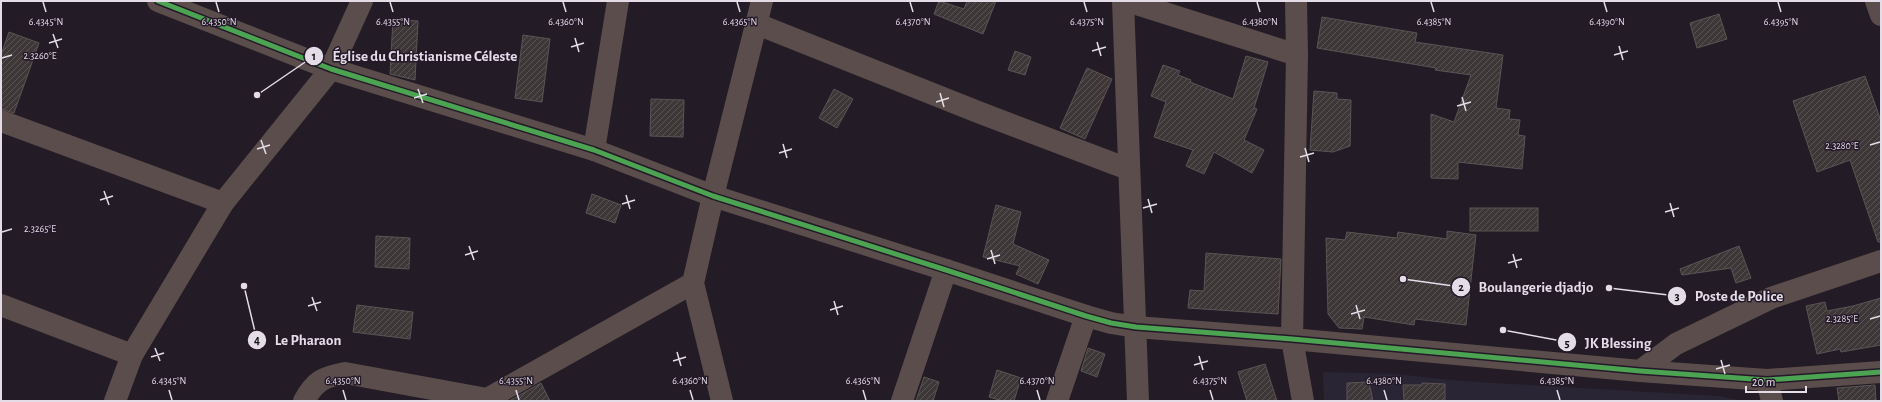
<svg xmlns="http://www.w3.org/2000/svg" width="1882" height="402" font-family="'Alegreya Sans',sans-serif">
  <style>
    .commercial { fill: #2a2534 }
    .building { fill: url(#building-hatch); stroke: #5b5455 }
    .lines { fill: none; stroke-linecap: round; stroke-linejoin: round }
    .minor { stroke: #5b4d4b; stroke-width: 22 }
    .cycleway-casing { stroke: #241929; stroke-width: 8 }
    .cycleway { stroke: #4ca352; stroke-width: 5 }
    .ticks { fill: none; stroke: #e4dde8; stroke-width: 1.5 }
    .ticks-label { font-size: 10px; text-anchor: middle; fill: #e4dde8; stroke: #241929; stroke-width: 3; stroke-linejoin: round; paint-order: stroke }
    .leader { fill: none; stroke: #e4dde8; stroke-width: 1.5 }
    .callout-dot { fill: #e4dde8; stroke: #241929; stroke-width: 1.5 }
    .mark-label { font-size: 12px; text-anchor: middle; font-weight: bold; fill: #111 }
    .callout-label { font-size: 15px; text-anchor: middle; font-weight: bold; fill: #e4dde8; stroke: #241929; stroke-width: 3; stroke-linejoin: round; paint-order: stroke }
  </style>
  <defs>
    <pattern id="building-hatch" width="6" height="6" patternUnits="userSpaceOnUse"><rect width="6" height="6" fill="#3d3738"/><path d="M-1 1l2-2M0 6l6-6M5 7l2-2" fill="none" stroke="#595455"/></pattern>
  </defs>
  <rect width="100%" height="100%" fill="#231c26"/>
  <path class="commercial" d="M1323,372L1396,374L1460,381L1718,396L1745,401H1324Z"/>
  <g class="building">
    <path d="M939,1L964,9L967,1H996L983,34L934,14Z"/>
    <path d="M1719,14L1727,39L1697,48L1690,23Z"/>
    <path d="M1322,17L1417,33L1415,42L1503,55L1496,108L1510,110L1509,119L1520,120L1518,135L1525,136L1522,169L1458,162V179L1431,178V114L1454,122L1471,75L1435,70L1436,68L1317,48Z"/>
    <path d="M393,19L418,21L415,80L390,74Z"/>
    <path d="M9,32L39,43L14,113L1,109V55Z"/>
    <path d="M523,35L550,39L542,102L515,98Z"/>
    <path d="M1015,51L1031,57L1025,75L1008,70Z"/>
    <path d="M1246,56L1268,62L1254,108L1257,109L1244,140L1264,150L1252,173L1214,152L1204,174L1186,166L1193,150L1154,137L1166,102L1151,96L1163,65L1180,71L1178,75L1191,80L1190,82L1233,99Z"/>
    <path d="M1087,68L1112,79L1085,139L1060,128Z"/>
    <path d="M1865,76L1881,121V242H1878L1850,160L1817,172L1793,101Z"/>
    <path d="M834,89L853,99L837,128L819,118Z"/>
    <path d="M1314,91L1337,93V99L1351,100L1350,146L1333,152L1310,150Z"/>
    <path d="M651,99L684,100L683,137L650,136Z"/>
    <path d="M592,194L621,205L615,223L586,213Z"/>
    <path d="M996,205L1021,212L1013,244L1049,260L1038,284L1016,274L1020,266L983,257Z"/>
    <rect x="1470" y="208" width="68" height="23"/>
    <path d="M1447,231L1476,235L1466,325L1415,319L1414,325L1364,317L1362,329L1339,328L1328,314L1326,238L1345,240L1347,232L1397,238L1398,232L1447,239Z"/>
    <path d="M376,236L410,238L409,269L375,267Z"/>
    <path d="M1739,246L1751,278L1736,283L1731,268L1682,275L1680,269Z"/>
    <path d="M1206,253L1281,259L1278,314L1188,308L1190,290L1204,291Z"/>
    <path d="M1881,298V345L1841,352L1840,349L1817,354L1806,306L1825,302L1827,311L1853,306Z"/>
    <path d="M357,305L413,312L410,339L353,332Z"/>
    <path d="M1088,348L1105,354L1097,377L1081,371Z"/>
    <path d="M1265,364L1277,401H1247L1238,372Z"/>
    <path d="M997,370L1021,378L1014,401H1003L989,397Z"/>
    <path d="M924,377L939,382L933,401H916Z"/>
    <path d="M1369,382L1373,401H1347V383Z"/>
    <path d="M541,383L550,401H509Z"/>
    <path d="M1422,383L1445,384V401H1404L1403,385H1422Z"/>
    <path d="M1875,385L1876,401H1839L1837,388Z"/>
  </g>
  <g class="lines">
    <g class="minor">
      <path d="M158,1L331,69L594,150L713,196L946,270L1086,316L1111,323L1136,327L1292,339L1640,371L1767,380L1881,372"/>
      <path d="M1123,1L1138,401"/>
      <path d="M1127,1L1297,55"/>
      <path d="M1296,1L1297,55L1292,339L1303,401"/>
      <path d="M1876,1L1881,15"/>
      <path d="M757,24L978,112L1128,169"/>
      <path d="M1,121L223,203"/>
      <path d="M594,150L618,1"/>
      <path d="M1,305L132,355"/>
      <path d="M1640,371L1676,344L1771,298L1881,261"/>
      <path d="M1767,380L1772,401"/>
      <path d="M115,401L132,355L223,203L331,69L362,1"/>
      <path d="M304,401C315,381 323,377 345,373L487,399L693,283"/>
      <path d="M722,401L693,283L713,196L762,1"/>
      <path d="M902,401L946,270"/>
      <path d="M1057,401L1086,316"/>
    </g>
    <defs>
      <path id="cycleway" d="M158,1L331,69L594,150L713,196L946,270L1086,316L1111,323L1136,327L1292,339L1640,371L1767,380L1881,372"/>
    </defs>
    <use href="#cycleway" class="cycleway-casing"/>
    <use href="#cycleway" class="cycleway"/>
  </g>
  <path class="ticks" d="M43,2L46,12M216,2L219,12M390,2L393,12M563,2L566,12M737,2L740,12M910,2L913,12M1084,2L1087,12M1257,2L1260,12M1431,2L1434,12M1604,2L1607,12M1778,2L1781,12M53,34L58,48M575,38L579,52M1097,42L1101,56M49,43L62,39M1619,46L1623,60M571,47L584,43M1092,51L1106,47M1614,55L1628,51M2,58L12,55M418,89L423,103M940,93L944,107M1462,97L1466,111M414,98L427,94M936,102L949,98M1457,106L1471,102M261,140L266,154M783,144L787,158M1870,145L1880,142M1305,148L1309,162M257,149L270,145M779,153L792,149M1300,157L1314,153M104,191L109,205M626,195L630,209M1148,199L1152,213M100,200L113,196M1670,203L1674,217M622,204L635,200M1143,208L1157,204M1665,212L1679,208M2,232L12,229M469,246L474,260M991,250L995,264M1513,254L1517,268M465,255L478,251M987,259L1000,255M1508,263L1522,259M312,297L317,311M834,301L838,315M1356,305L1360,319M308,306L321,302M830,310L843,306M1351,314L1365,310M1870,319L1880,316M155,348L160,361M677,352L681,366M1199,356L1203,370M151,357L164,353M1721,360L1725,374M673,361L686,357M1194,365L1208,361M1716,369L1730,365M169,390L172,400M343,390L346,400M516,390L519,400M690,390L693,400M863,390L866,400M1037,390L1040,400M1210,390L1213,400M1384,390L1387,400M1557,390L1560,400"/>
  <g class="ticks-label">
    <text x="46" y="25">6.4345°N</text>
    <text x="219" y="25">6.4350°N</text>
    <text x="393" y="25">6.4355°N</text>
    <text x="566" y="25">6.4360°N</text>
    <text x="740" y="25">6.4365°N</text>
    <text x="913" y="25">6.4370°N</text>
    <text x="1087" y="25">6.4375°N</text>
    <text x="1260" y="25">6.4380°N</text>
    <text x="1434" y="25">6.4385°N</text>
    <text x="1607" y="25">6.4390°N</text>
    <text x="1781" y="25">6.4395°N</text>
    <text x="40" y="59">2.3260°E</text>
    <text x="1842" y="149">2.3280°E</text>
    <text x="40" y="232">2.3265°E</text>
    <text x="1842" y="322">2.3285°E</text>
    <text x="169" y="384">6.4345°N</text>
    <text x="343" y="384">6.4350°N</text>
    <text x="516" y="384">6.4355°N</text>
    <text x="690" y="384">6.4360°N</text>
    <text x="863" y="384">6.4365°N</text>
    <text x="1037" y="384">6.4370°N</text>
    <text x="1210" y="384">6.4375°N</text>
    <text x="1384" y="384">6.4380°N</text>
    <text x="1557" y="384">6.4385°N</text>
  </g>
  <path class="leader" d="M257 95L314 56M1403 279L1461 287M1609 288L1677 296M244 286L257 340M1503 330L1567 342"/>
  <g class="callout-dot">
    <circle cx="257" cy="95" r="4"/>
    <circle cx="1403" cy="279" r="4"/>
    <circle cx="1609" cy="288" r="4"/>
    <circle cx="244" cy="286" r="4"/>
    <circle cx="1503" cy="330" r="4"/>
    <circle cx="314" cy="56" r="10"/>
    <circle cx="1461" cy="287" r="10"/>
    <circle cx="1677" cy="296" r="10"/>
    <circle cx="257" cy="340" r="10"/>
    <circle cx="1567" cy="342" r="10"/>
  </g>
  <g class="mark-label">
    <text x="314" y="60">1</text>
    <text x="1461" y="291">2</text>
    <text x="1677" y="300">3</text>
    <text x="257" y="344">4</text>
    <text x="1567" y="347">5</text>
  </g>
  <g class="callout-label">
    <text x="425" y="61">Église du Christianisme Céleste</text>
    <text x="1536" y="292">Boulangerie djadjo</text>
    <text x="1739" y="301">Poste de Police</text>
    <text x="308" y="345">Le Pharaon</text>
    <text x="1618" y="348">JK Blessing</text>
  </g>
  <rect width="1882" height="402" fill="none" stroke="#e4dde8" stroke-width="4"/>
  <path d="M1746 386v6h60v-6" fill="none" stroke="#e4dde8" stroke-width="2"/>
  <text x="1752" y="386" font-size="12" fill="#e4dde8" stroke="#241929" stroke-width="3" paint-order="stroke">20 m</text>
</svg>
